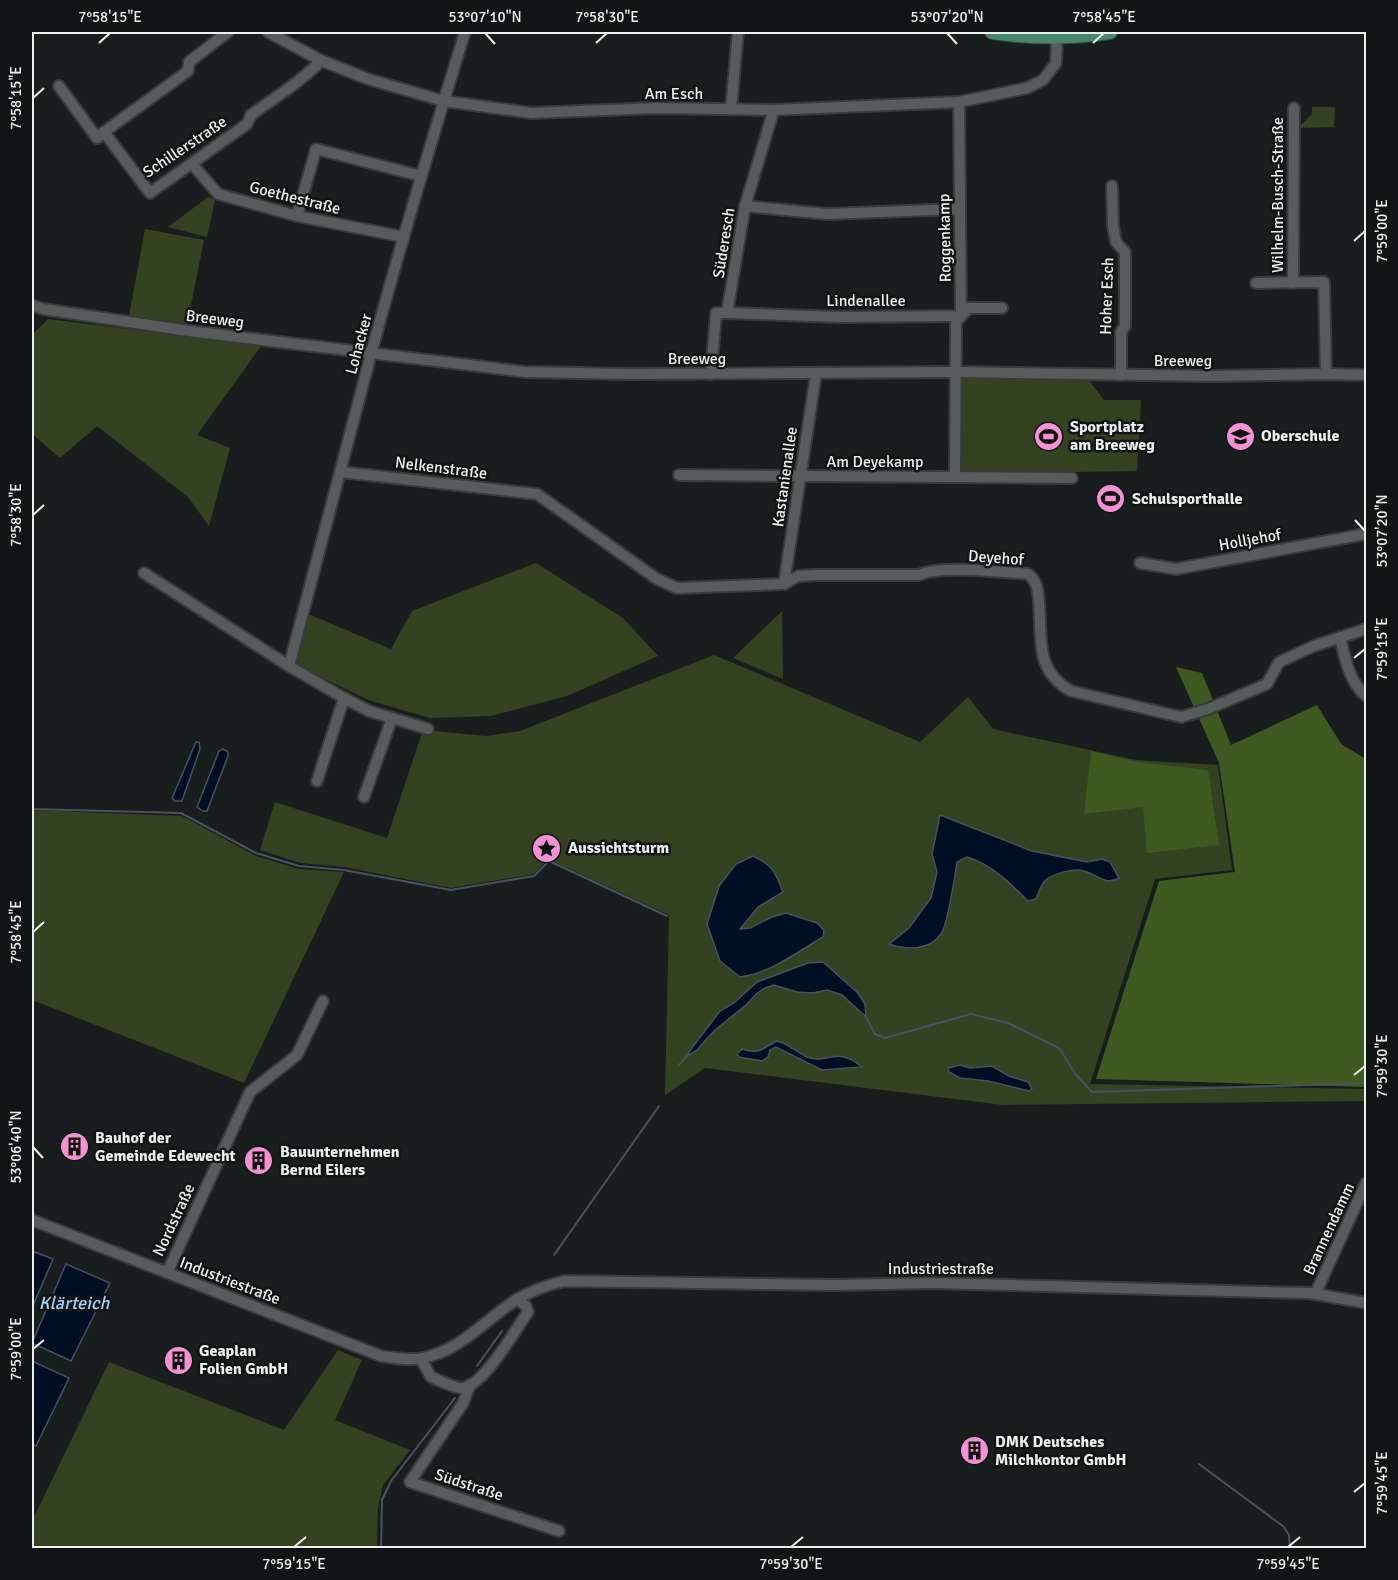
<svg xmlns="http://www.w3.org/2000/svg" width="1398" height="1580" font-family="Signika,sans-serif">
  <style>
    .green { fill: #334221 }
    .forest { fill: #405921 }
    .water { fill: #000e23; stroke: #465260; stroke-width: 1.5 }
    .lines { fill: none; stroke-linecap: round; stroke-linejoin: round }
    .stream { stroke: #465260; stroke-width: 2 }
    .minor-casing { stroke: #373b3b; stroke-width: 14 }
    .major-casing { stroke: #373b3b; stroke-width: 16 }
    .minor { stroke: #555d5c; stroke-width: 10 }
    .major { stroke: #46876a; stroke-width: 14 }
    .ticks { fill: none; stroke: #ebefee; stroke-width: 2 }
    .labels { text-anchor: middle; dominant-baseline: central; stroke-width: 5; stroke-linejoin: round; paint-order: stroke }
    .street-label { font-size: 16px; fill: #ebefee; stroke: #0f1514 }
    .poi-label { font-size: 16px; font-weight: bold; fill: #ebefee; stroke: #0f1514; text-anchor: start }
    .water-label { font-size: 18px; font-style: italic; fill: #a9cff8; stroke: #0f1514 }
    .neatline { fill: none; stroke: #ebefee; stroke-width: 2 }
    .ticks-label { font-size: 15px; text-anchor: middle; fill: #ebefee }
  </style>
  <rect width="100%" height="100%" fill="#181e1e"/>
  <g class="green">
    <path d="M1312,107H1335L1334,127L1298,128L1312,114Z"/>
    <path d="M208,197L215,200L207,237L168,227Z"/>
    <path d="M145,229L204,240L187,325L129,316Z"/>
    <path d="M48,319L261,346L197,435L230,448L209,526L188,497L97,426L60,458L32,434V335Z"/>
    <path d="M959,376L1087,378L1104,400H1141L1137,471L960,474Z"/>
    <path d="M536,563L623,618L658,656L567,696L491,716L430,718L368,700L293,663L306,613L391,649L412,611Z"/>
    <path d="M782,611L783,679L733,658Z"/>
    <path d="M714,655L920,742L968,697L993,729L1136,760L1218,765L1232,870L1155,879L1090,1084L1366,1089V1102L1362,1101L1003,1105L705,1068L665,1095L669,915L548,859L534,874L451,888L344,867L301,863L260,850L275,802L387,838L423,730L486,736L520,731Z"/>
    <path d="M32,810L182,816L256,856L299,869L344,872L244,1083L32,1000Z"/>
    <path d="M338,1350L362,1360L335,1420L410,1450L383,1485L378,1507L377,1548H32V1521L109,1362L284,1430Z"/>
  </g>
  <g class="forest">
    <path d="M1176,667L1202,673L1231,745L1317,705L1341,744L1366,759V1087L1096,1079L1159,881L1235,872L1219,763Z"/>
    <path d="M1091,751L1136,762L1208,770L1219,845L1147,853L1143,807L1084,814Z"/>
  </g>
  <g class="water">
    <path d="M196,742H199L200,749L182,801H175L172,798Z"/>
    <path d="M223,749L228,752V756L207,811H203L197,807L219,751Z"/>
    <path d="M940,815L1032,851L1087,862L1102,859L1110,862L1119,878C1104,886 1097,874 1084,871C1074,868 1056,873 1047,879C1041,883 1039,892 1036,899L1028,901C1010,883 991,864 967,857L957,862C955,875 947,926 941,934C929,951 906,950 889,944L909,928L931,898L937,872L932,854Z"/>
    <path d="M753,856C774,866 775,872 783,892L758,907L740,929L750,928L772,917L786,913L817,923L824,930L823,937C797,952 771,973 740,977L720,961L707,924L719,886L736,864Z"/>
    <path d="M823,962L858,993L865,1004L866,1017L842,995L827,990L813,993L797,992L774,985L765,988L756,994L746,1005L714,1031L696,1051L685,1057L720,1011L734,1003L757,982L808,963Z"/>
    <path d="M777,1041C789,1044 796,1052 807,1057C829,1065 836,1045 862,1067L822,1070L776,1047L770,1050L768,1057L762,1061L739,1057L737,1054L742,1049C761,1055 762,1048 777,1041Z"/>
    <path d="M960,1065L970,1068L992,1066L1009,1076L1028,1082L1032,1089L1029,1091L988,1081L960,1078L949,1072L948,1068Z"/>
    <path d="M32,1251L53,1259L32,1308Z"/>
    <path d="M66,1264L110,1283L71,1361L32,1343Z"/>
    <path d="M32,1361L69,1378L36,1446L32,1444Z"/>
  </g>
  <g class="lines">
    <g class="stream">
      <path d="M32,809L181,813L256,853L299,866L344,870L451,890L534,876L549,861L667,916"/>
      <path d="M865,1015L875,1034L885,1038L971,1014L1008,1023L1059,1048L1076,1075L1092,1092L1366,1083"/>
      <path d="M679,1065L689,1054"/>
      <path d="M554,1255L659,1106"/>
      <path d="M477,1366L502,1331"/>
      <path d="M1199,1464L1284,1527L1289,1535L1290,1548"/>
      <path d="M381,1548L382,1500L391,1481L455,1398"/>
    </g>
    <defs>
      <g id="minor">
        <path d="M228,32L189,62L188,71L104,132L150,193L247,124L251,115L296,83L316,66L320,60"/>
        <path d="M268,32L320,60L368,79L444,101L531,113L657,108L772,110L959,102L1027,88L1043,80L1056,63L1057,37"/>
        <path d="M59,86L97,138L104,132"/>
        <path d="M731,109L738,32"/>
        <path d="M192,164L218,194L297,216L404,237"/>
        <path d="M1112,186L1113,226L1116,242L1125,252V326L1121,332V375"/>
        <path d="M745,206L827,214L959,209"/>
        <path d="M297,216L316,149L421,176"/>
        <path d="M1256,283L1324,282L1326,374"/>
        <path d="M1293,283L1294,108"/>
        <path d="M32,305L43,309L189,331L526,372L630,374L957,372L1212,376L1326,374L1366,375"/>
        <path d="M727,313L840,317L961,316L969,308H1002"/>
        <path d="M711,374L716,313H727L745,206L772,116V110"/>
        <path d="M341,472L537,494L657,579L677,588L784,584L798,576L816,575H919C940,565 1002,572 1028,574C1038,582 1038,591 1039,603C1042,640 1035,671 1071,691L1181,717L1208,709L1267,684L1279,662L1314,646L1366,629"/>
        <path d="M679,475L1072,478"/>
        <path d="M955,477L956,322L961,316L959,102"/>
        <path d="M1140,563L1176,569L1366,534"/>
        <path d="M144,573L289,666L344,698L369,711L428,729"/>
        <path d="M784,584L816,374"/>
        <path d="M1340,637C1345,658 1349,682 1366,696"/>
        <path d="M289,666C317,562 343,458 371,354C400,246 432,139 465,32"/>
        <path d="M317,781L344,698"/>
        <path d="M364,797L392,718"/>
        <path d="M32,1220L381,1356C394,1358 410,1361 423,1358C461,1350 485,1320 516,1300C530,1291 548,1285 564,1281L833,1285L933,1283L1264,1292L1310,1293L1366,1303"/>
        <path d="M167,1273L250,1092L297,1055L323,1001"/>
        <path d="M1318,1288L1366,1183"/>
        <path d="M421,1359L431,1377C439,1380 453,1388 462,1388C484,1386 515,1330 528,1312L526,1306L517,1299"/>
        <path d="M470,1385L463,1403L410,1482L559,1531"/>
      </g>
      <path id="major" d="M992,32C1031,38 1071,38 1110,32"/>
    </defs>
    <use href="#minor" class="minor-casing"/>
    <use href="#major" class="major-casing"/>
    <use href="#minor" class="minor"/>
    <use href="#major" class="major"/>
  </g>
  <path class="ticks" d="M485,33L495,44M947,33L957,44M99,43L110,33M596,43L607,33M1093,43L1104,33M33,98L44,88M1354,241L1365,231M33,515L44,505M1355,520L1365,531M1354,658L1365,649M33,932L44,922M1354,1075L1365,1066M33,1147L43,1158M33,1349L44,1340M1354,1492L1365,1483M294,1547L306,1537M791,1547L803,1537M1288,1547L1300,1537"/>
  <defs>
    <symbol id="stadium-disc" viewBox="-11 -11 22 22"><circle r="9.5" fill="#f491d4" stroke="#0f1514"/><path d="M0-5a6.5 5 0 1 0 0 10a6.5 5 0 1 0 0-10ZM-3.5-1.8h7v3.6h-7Z" fill="#111"/></symbol>
    <symbol id="school-disc" viewBox="-11 -11 22 22"><circle r="9.5" fill="#f491d4" stroke="#0f1514"/><path d="M0-5L7-2L0 1L-7-2ZM-4 1L0 2.5L4 1V4Q0 6-4 4Z" fill="#111"/></symbol>
    <symbol id="sight-disc" viewBox="-11 -11 22 22"><circle r="9.5" fill="#f491d4" stroke="#0f1514"/><path d="M0-6L1.8-2.2L6-1.7L2.9 1.2L3.7 5.4L0 3.3L-3.7 5.4L-2.9 1.2L-6-1.7L-1.8-2.2Z" fill="#111"/></symbol>
    <symbol id="building-disc" viewBox="-11 -11 22 22"><circle r="9.5" fill="#f491d4" stroke="#0f1514"/><path d="M-4-6H4V6H1V3H-1V6H-4ZM-2.5-4.3h1.7v1.8h-1.7ZM.8-4.3h1.7v1.8H.8ZM-2.5-1h1.7V.8h-1.7ZM.8-1h1.7V.8H.8Z" fill="#111"/></symbol>
  </defs>
  <g fill-rule="evenodd">
    <use href="#stadium-disc" x="1032" y="420" width="33" height="33"/>
    <use href="#school-disc" x="1224" y="420" width="33" height="33"/>
    <use href="#stadium-disc" x="1094" y="482" width="33" height="33"/>
    <use href="#sight-disc" x="530" y="832" width="33" height="33"/>
    <use href="#building-disc" x="58" y="1130" width="33" height="33"/>
    <use href="#building-disc" x="242" y="1144" width="33" height="33"/>
    <use href="#building-disc" x="162" y="1344" width="33" height="33"/>
    <use href="#building-disc" x="958" y="1434" width="33" height="33"/>
  </g>
  <g class="labels">
    <g class="street-label">
      <text x="674" y="94">Am Esch</text>
      <text transform="translate(185 147) rotate(-34)">Schillerstraße</text>
      <text transform="translate(1278 195) rotate(-90)">Wilhelm-Busch-Straße</text>
      <text transform="translate(295 198) rotate(14)">Goethestraße</text>
      <text transform="translate(945 238) rotate(-91)">Roggenkamp</text>
      <text transform="translate(724 243) rotate(-81)">Süderesch</text>
      <text transform="translate(1107 296) rotate(-88)">Hoher Esch</text>
      <text x="866" y="301">Lindenallee</text>
      <text transform="translate(215 319) rotate(7)">Breeweg</text>
      <text transform="translate(359 344) rotate(-75)">Lohacker</text>
      <text x="697" y="359">Breeweg</text>
      <text x="1183" y="361">Breeweg</text>
      <text x="875" y="462">Am Deyekamp</text>
      <text transform="translate(441 468) rotate(7)">Nelkenstraße</text>
      <text transform="translate(785 477) rotate(-82)">Kastanienallee</text>
      <text transform="translate(1250 540) rotate(-10)">Holljehof</text>
      <text transform="translate(996 558) rotate(4)">Deyehof</text>
      <text transform="translate(174 1220) rotate(-65)">Nordstraße</text>
      <text transform="translate(1329 1229) rotate(-65)">Brannendamm</text>
      <text x="941" y="1269">Industriestraße</text>
      <text transform="translate(230 1281) rotate(21)">Industriestraße</text>
      <text transform="translate(469 1485) rotate(18)">Südstraße</text>
    </g>
    <g class="poi-label">
      <text x="1070" y="427">Sportplatz<tspan x="1070" dy="18">am Breeweg</tspan></text>
      <text x="1261" y="436">Oberschule</text>
      <text x="1132" y="499">Schulsporthalle</text>
      <text x="568" y="848">Aussichtsturm</text>
      <text x="95" y="1138">Bauhof der<tspan x="95" dy="18">Gemeinde Edewecht</tspan></text>
      <text x="280" y="1152">Bauunternehmen<tspan x="280" dy="18">Bernd Eilers</tspan></text>
      <text x="199" y="1351">Geaplan<tspan x="199" dy="18">Folien GmbH</tspan></text>
      <text x="995" y="1442">DMK Deutsches<tspan x="995" dy="18">Milchkontor GmbH</tspan></text>
    </g>
    <g class="water-label">
      <text x="74" y="1303">Klärteich</text>
    </g>
  </g>
  <rect width="1398" height="1580" fill="none" stroke="#0f1514" stroke-width="66"/>
  <rect x="33" y="33" width="1332" height="1514" class="neatline"/>
  <g class="ticks-label">
    <text x="110" y="22">7°58'15"E</text>
    <text x="485" y="22">53°07'10"N</text>
    <text x="607" y="22">7°58'30"E</text>
    <text x="947" y="22">53°07'20"N</text>
    <text x="1104" y="22">7°58'45"E</text>
    <text transform="translate(16 98) rotate(-90)" y="5">7°58'15"E</text>
    <text transform="translate(1382 231) rotate(-90)" y="5">7°59'00"E</text>
    <text transform="translate(16 515) rotate(-90)" y="5">7°58'30"E</text>
    <text transform="translate(1382 531) rotate(-90)" y="5">53°07'20"N</text>
    <text transform="translate(1382 649) rotate(-90)" y="5">7°59'15"E</text>
    <text transform="translate(16 932) rotate(-90)" y="5">7°58'45"E</text>
    <text transform="translate(1382 1066) rotate(-90)" y="5">7°59'30"E</text>
    <text transform="translate(16 1147) rotate(-90)" y="5">53°06'40"N</text>
    <text transform="translate(16 1349) rotate(-90)" y="5">7°59'00"E</text>
    <text transform="translate(1382 1483) rotate(-90)" y="5">7°59'45"E</text>
    <text x="294" y="1569">7°59'15"E</text>
    <text x="791" y="1569">7°59'30"E</text>
    <text x="1288" y="1569">7°59'45"E</text>
  </g>
</svg>
